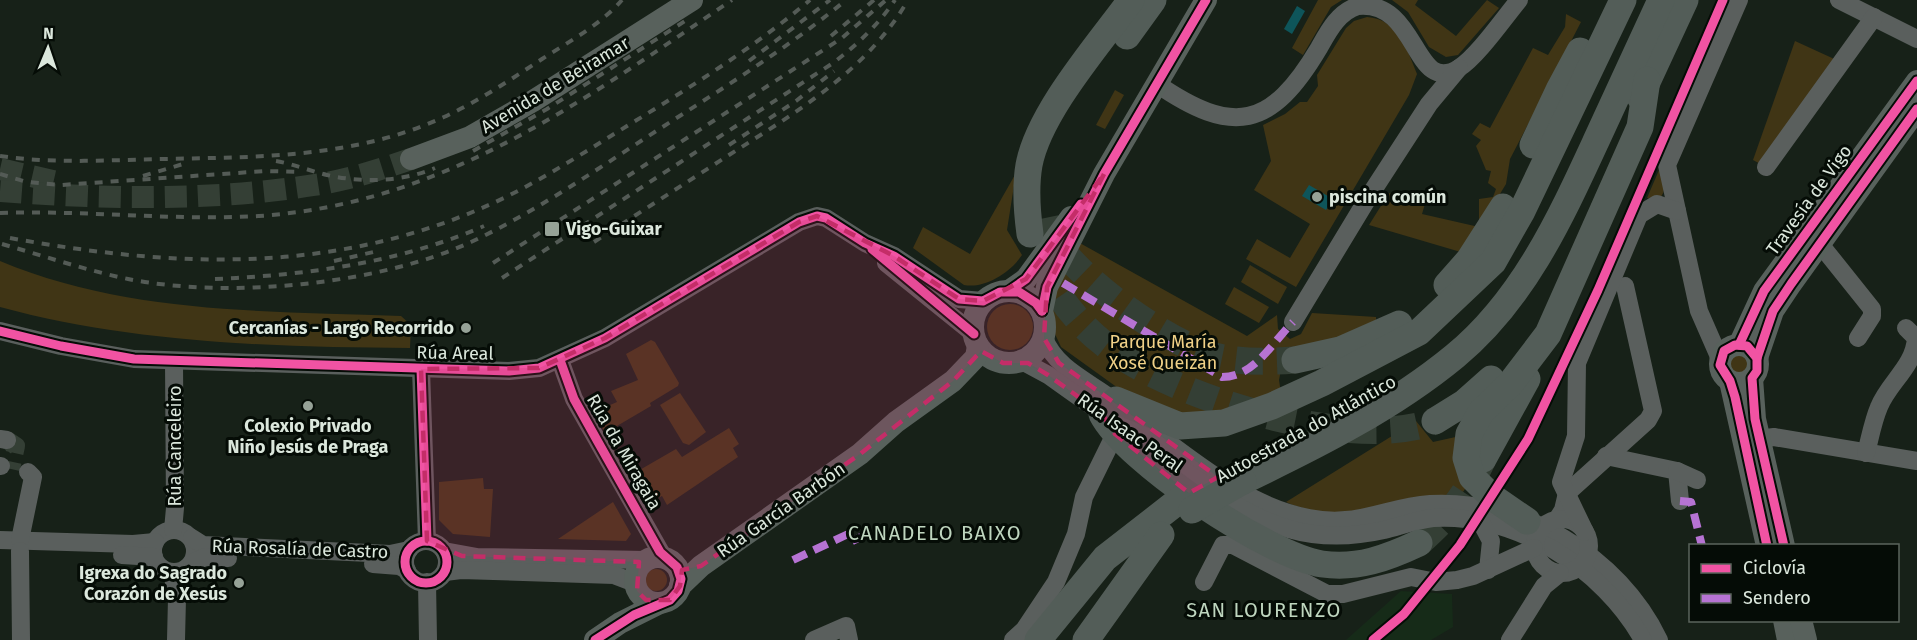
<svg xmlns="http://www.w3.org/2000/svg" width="1917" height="640" font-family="'Fira Sans',sans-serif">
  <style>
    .built { fill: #162b18 }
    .green { fill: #403515 }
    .water { fill: #0e555a }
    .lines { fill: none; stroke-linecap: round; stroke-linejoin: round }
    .minor-tunnel { stroke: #343f35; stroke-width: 18; stroke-dasharray: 18 9; stroke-linecap: butt }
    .major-tunnel { stroke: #343f35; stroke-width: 22; stroke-dasharray: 22 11; stroke-linecap: butt }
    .highway-tunnel { stroke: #343f35; stroke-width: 27; stroke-dasharray: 27 14; stroke-linecap: butt }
    .minor { stroke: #5a5f5d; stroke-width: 18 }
    .major { stroke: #58615c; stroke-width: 22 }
    .highway { stroke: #535d58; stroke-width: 27 }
    .rail { stroke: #545b56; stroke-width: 4; stroke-dasharray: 8 8; stroke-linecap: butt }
    .highway-bridge { stroke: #535d58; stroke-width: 27 }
    .quiet { stroke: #b673d3; stroke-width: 8; stroke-dasharray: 15 8; stroke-linecap: butt }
    .cycleway-casing { stroke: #050c06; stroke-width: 13 }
    .cycleway { stroke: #f153a3; stroke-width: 9 }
    .marked { fill: #c42d68; fill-opacity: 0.2; stroke: #c42d68; stroke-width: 4.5; stroke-dasharray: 12 8; stroke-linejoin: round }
    .poi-dot { fill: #96a297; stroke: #050c06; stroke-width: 2 }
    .labels { text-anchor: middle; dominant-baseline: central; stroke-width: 6; stroke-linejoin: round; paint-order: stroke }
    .street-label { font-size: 18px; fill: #dbe7dc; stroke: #050c06 }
    .poi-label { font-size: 18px; font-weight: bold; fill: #dbe7dc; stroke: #050c06; text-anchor: start }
    .park-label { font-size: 18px; fill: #f0d187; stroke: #050c06 }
    .neighbourhood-label { font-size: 20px; letter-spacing: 1.5px; fill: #bed5be; stroke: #050c06 }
  </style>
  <rect width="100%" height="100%" fill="#172118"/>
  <path class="built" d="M1401,591L1452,594L1453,627L1431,640H1346Z"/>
  <g class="green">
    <path d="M1318,0H1342L1331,7L1303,55L1292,48Z"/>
    <path d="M1392,0H1418L1415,5L1456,36L1487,0L1499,8L1458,55L1446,57L1429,47L1408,12Z"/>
    <path d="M1566,14L1581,22L1510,159L1506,184L1464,253L1369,225L1389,193L1425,204L1422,214L1479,227V199L1493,197L1496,189L1488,183L1491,171L1486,170L1476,146L1481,140L1472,134L1480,123L1490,128L1533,48L1548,55L1565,27Z"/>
    <path d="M1367,17C1398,19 1407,49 1417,74L1409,95L1296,287L1246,259L1257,239L1290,258L1310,224L1254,190L1271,161L1263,125L1285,114L1300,102H1307L1318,86L1317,75L1346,28L1354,21Z"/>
    <path d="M1795,41L1843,63L1766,167L1753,160Z"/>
    <path d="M1115,90L1124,95L1105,129L1096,125Z"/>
    <path d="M1659,170L1663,172C1665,187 1667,203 1647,198Z"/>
    <path d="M1016,173L1007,230L1022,255C1011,272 985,289 964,285L913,248L923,227L970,254Z"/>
    <path d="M1078,242L1247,336L1277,315L1278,329L1290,339L1301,334L1312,313L1376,317V323L1345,338L1285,349L1279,380L1281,393L1243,410L1184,417L1136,401L1061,347L1055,334L1051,304Z"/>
    <path d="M0,261C127,314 265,311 401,316L411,325L410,348C273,347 132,343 0,307Z"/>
    <path d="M1250,265L1287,287L1278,304L1241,282Z"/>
    <path d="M1234,287L1269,307L1259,323L1225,304Z"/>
    <circle cx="1010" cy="327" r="23"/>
    <path d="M651,340L655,342L679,383L678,386L650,403L651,406L605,433L594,412L617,402L611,391L638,380L626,354Z"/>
    <circle cx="1738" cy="364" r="12"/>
    <path d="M680,393L706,432L689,445L683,443L660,405Z"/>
    <path d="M1416,421L1433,442L1460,436L1467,486L1461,495C1403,496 1341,528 1286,502Z"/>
    <path d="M729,428L739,444L733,448L738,457L667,505L662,496L648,503L631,475L676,449L682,457Z"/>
    <path d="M483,478L484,489H493L490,537L453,534L439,520V482Z"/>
    <path d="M613,502L631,534L626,541L558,539Z"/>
    <circle cx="656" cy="580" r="11"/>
  </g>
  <g class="water">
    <path d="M1297,6L1305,11L1292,34L1284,29Z"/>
    <path d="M1309,185L1333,199L1326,210L1302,196Z"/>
  </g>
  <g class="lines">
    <path class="minor-tunnel" d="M7,440L16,446L11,469"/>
    <g class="major-tunnel">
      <path d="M0,169L57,182"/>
      <path d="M0,191C101,199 214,201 314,185C348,180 379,170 411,159"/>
    </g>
    <g class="highway-tunnel">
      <path d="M1045,218C1055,266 1162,339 1208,354C1235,363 1266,362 1295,360"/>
      <path d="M1039,261C1055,293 1075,321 1103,343C1170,398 1353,453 1435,421"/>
      <path d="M1419,543C1451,514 1464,498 1483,459"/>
    </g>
    <g class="minor">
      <path d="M1839,0L1917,39"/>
      <path d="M1157,84C1233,136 1271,129 1319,48C1328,32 1338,12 1358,6C1419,0 1413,97 1459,68C1477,57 1504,18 1519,0"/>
      <path d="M1766,167L1874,17"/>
      <path d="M1820,244L1872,309V316L1858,338"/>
      <path d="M886,263L974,334"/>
      <path d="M1293,322L1368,198L1429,104L1459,68"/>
      <path d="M0,331L61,346L134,359L509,371L539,368L605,338L799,222L817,216L826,218L865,243L894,256L959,299L983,301"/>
      <path d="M1044,338C1058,374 1100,385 1126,411C1182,451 1240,505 1309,518C1357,528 1386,507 1430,504C1523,499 1619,556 1659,640"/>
      <path d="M1720,359L1699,311L1667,165L1739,0"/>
      <path d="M560,360L574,399L664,558"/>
      <path d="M1022,361L1048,375C1087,403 1127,431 1167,459C1206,485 1244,516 1289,529C1320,538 1353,537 1384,530C1400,526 1416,520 1433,518C1516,513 1603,568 1643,640"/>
      <path d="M421,369L427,541"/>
      <path d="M0,439L7,440"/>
      <path d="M1759,439L1774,437L1917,461"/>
      <path d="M1866,453C1870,438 1873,421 1879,407C1889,382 1914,367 1916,338L1906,328"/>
      <path d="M1606,456L1677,471L1680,501"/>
      <path d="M0,466H1"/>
      <path d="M1677,471L1697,480"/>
      <path d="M1558,518L1563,510L1567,493L1648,420L1653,411L1625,286"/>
      <circle cx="1562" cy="546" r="27"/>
      <path d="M1482,524L1491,541L1488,570"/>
      <circle cx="174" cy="551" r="21"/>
      <path d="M173,530L175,508L174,362"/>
      <path d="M1585,532L1561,482L1576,436L1577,363L1639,215L1657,204L1677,211"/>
      <path d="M192,538L203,545L390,554L409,550"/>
      <path d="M0,540L133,544L155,542"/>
      <path d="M20,540L33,477L28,472"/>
      <circle cx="426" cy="562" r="21"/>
      <path d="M20,551L21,640"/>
      <path d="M444,551L477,557L646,560"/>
      <path d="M122,555L154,557"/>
      <path d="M192,563L205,557L228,558"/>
      <path d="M373,564L399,566L407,570"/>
      <path d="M172,572L177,598L176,640"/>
      <path d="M445,572L461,570L614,575L635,583"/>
      <path d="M427,582L428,640"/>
      <path d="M1204,582L1223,545H1233L1327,594H1343L1411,577L1436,582L1457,580L1473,576L1534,548"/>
      <path d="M814,640L846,626L849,640"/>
      <path d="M1013,640L1024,630L1056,582L1076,534L1084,497L1115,434"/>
      <path d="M1510,640L1544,586L1560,573"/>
    </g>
    <g class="major">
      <path d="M411,159L470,137L533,101L692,0"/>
      <circle cx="1009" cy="327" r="36"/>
      <path d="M1009,291L1026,279L1071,217"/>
      <path d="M1042,311L1047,287L1104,174L1206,0"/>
      <circle cx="1739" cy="364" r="19"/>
      <path d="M1739,345L1764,291L1917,81"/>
      <path d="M1757,358L1773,311L1791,284L1917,109"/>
      <path d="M1752,378L1755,419L1784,546"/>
      <path d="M1730,381L1767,546"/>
      <circle cx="658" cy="580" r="23"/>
      <path d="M680,586L701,566L860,454L896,422L953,381L976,357L978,346"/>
      <path d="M1784,620L1788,640"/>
      <path d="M1801,620L1806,640"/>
      <path d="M595,640L620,623L660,603"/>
    </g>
    <g class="highway">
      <path d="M1127,36L1153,0"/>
      <path d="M1640,97L1685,0"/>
      <path d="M1533,145L1559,90L1580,51"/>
      <path d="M1030,234C1027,212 1025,188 1029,165C1039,112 1099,44 1131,0"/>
      <path d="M1447,285L1469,260L1503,207"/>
      <path d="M1295,360L1340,350L1399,324"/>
      <path d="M1116,400L1180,426L1224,423L1272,406L1322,383L1419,332L1493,262L1522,211L1623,0"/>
      <path d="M1102,414C1126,461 1269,556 1322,564C1358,569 1387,558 1419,543"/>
      <path d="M1435,421L1464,403L1491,379"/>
      <path d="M1483,459L1527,379"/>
      <path d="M1243,481C1316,446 1392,408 1455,356C1523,300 1560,219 1596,141C1618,94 1639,47 1661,0"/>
      <path d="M1527,521L1492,497L1472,477L1466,458L1469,434L1481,412L1510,384L1548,334L1640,127L1647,80"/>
      <path d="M1038,640L1105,558L1182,498"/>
      <path d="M1086,640L1161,535"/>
    </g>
    <g class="rail">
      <path d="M831,36L874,0"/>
      <path d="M749,61L830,0"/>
      <path d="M729,145L796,101L834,71"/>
      <path d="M473,151L547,109L685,21"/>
      <path d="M0,156C54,164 109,160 163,159C260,157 355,158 444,117C479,101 510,80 542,59C570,41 600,25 622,0"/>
      <path d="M276,161C294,164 310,171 327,175C362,183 402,182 435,168"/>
      <path d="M0,174L27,182L61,185L266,171L299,172"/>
      <path d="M143,176L183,164"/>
      <path d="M0,213C86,210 173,221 259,216C444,204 584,100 732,0"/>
      <path d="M10,238C181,269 345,275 506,197C548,176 588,150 627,126C691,87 753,48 810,0"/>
      <path d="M594,242C639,213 684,184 729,155C795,113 868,70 908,0"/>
      <path d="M2,244C44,256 85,270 128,279C228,299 378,285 471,242C533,213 590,174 647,137C715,93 784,51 846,0"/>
      <path d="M334,261L378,251"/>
      <path d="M493,263L842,38L886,0"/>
      <path d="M502,278L833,63C857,45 878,25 895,0"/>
      <path d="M215,279C307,275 399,263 484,226"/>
    </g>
    <path class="highway-bridge" d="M1192,510L1243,481"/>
    <g class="quiet">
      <path d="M1063,283L1222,377C1254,377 1272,343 1293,322"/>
      <path d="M1680,501L1691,502L1702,546"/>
      <path d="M793,560L846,535L850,542L865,535"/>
    </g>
    <defs>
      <g id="cycleway">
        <path d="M872,249L974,334"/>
        <path d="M1009,291L1026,279L1081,204"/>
        <path d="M1042,311L1047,287L1104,174L1206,0"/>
        <path d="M0,331L61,346L134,359L509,371L539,368L605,338L799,222L817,216L826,218L865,243L894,256L959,299L983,301L1000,292H1019L1036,303L1042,311"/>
        <path d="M1739,345L1764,291L1917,81"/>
        <path d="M1757,358L1773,311L1791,284L1917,109"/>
        <path d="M560,360L574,399L598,442L660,552L677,567L681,579L678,591L670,600L634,615L595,640"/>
        <path d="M421,369L427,541"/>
        <circle cx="426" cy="562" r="21"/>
        <path d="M1767,546L1735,397L1730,381L1720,365L1724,351L1735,345L1747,346L1757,358V371L1752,378L1755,419L1784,546"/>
        <path d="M1373,640L1404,614L1460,545L1528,439L1598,290L1723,0"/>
      </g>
    </defs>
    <use href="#cycleway" class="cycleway-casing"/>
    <use href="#cycleway" class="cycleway"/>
  </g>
  <path class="marked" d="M1104,174L1047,287L1044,338L1059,363L1218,477L1189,493L1115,434L1102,414L1048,375L1028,363H1003L981,351L953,381L860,454L701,566L682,570L680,586L670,600H646L637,591L639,562L462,556L427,541L421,369L539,368L605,338L799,222L817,216L894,256L959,299L983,301L1026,279Z"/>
  <g class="poi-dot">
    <circle cx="1317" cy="197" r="6"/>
    <rect x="544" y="221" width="16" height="16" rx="3"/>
    <circle cx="466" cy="328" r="6"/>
    <circle cx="308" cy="406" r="6"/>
    <circle cx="239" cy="583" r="6"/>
  </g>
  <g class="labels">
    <g class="street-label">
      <text transform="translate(555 85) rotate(-31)">Avenida de Beiramar</text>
      <text transform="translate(1809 200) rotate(-54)">Travesía de Vigo</text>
      <text transform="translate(455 353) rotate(1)">Rúa Areal</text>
      <text transform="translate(1306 429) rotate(-29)">Autoestrada do Atlántico</text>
      <text transform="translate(1130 433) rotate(35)">Rúa Isaac Peral</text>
      <text transform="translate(175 446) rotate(-90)">Rúa Canceleiro</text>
      <text transform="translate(624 452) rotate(60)">Rúa da Miragaia</text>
      <text transform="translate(781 510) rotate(-35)">Rúa García Barbón</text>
      <text transform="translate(300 549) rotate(2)">Rúa Rosalía de Castro</text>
    </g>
    <g class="poi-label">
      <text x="1329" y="197">piscina común</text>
      <text x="566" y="229">Vigo-Guixar</text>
      <text x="454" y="328" text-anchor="end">Cercanías - Largo Recorrido</text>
      <text x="308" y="426" text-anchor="middle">Colexio Privado<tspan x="308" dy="21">Niño Jesús de Praga</tspan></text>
      <text x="227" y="573" text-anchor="end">Igrexa do Sagrado<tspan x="227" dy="21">Corazón de Xesús</tspan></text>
    </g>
    <g class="park-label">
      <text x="1163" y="342">Parque María<tspan x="1163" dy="21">Xosé Queizán</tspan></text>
    </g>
    <g class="neighbourhood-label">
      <text x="935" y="533">CANADELO BAIXO</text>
      <text x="1264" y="610">SAN LOURENZO</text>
    </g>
  </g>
  <rect x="1689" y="544" width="210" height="78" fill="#050c06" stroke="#5b645c" stroke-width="1.5"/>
  <rect x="1701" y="564" width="30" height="9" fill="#f153a3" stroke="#5b645c" stroke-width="1.5"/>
  <text x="1743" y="574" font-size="18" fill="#dbe7dc">Ciclovía</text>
  <rect x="1701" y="594" width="30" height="9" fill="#b673d3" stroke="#5b645c" stroke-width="1.5"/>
  <text x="1743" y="604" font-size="18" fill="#dbe7dc">Sendero</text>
  <g transform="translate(48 48) rotate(2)" stroke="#050c06" stroke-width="4.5" paint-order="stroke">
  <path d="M0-4.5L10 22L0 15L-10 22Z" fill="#dbe7dc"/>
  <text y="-9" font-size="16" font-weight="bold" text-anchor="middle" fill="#dbe7dc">N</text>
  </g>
</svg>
